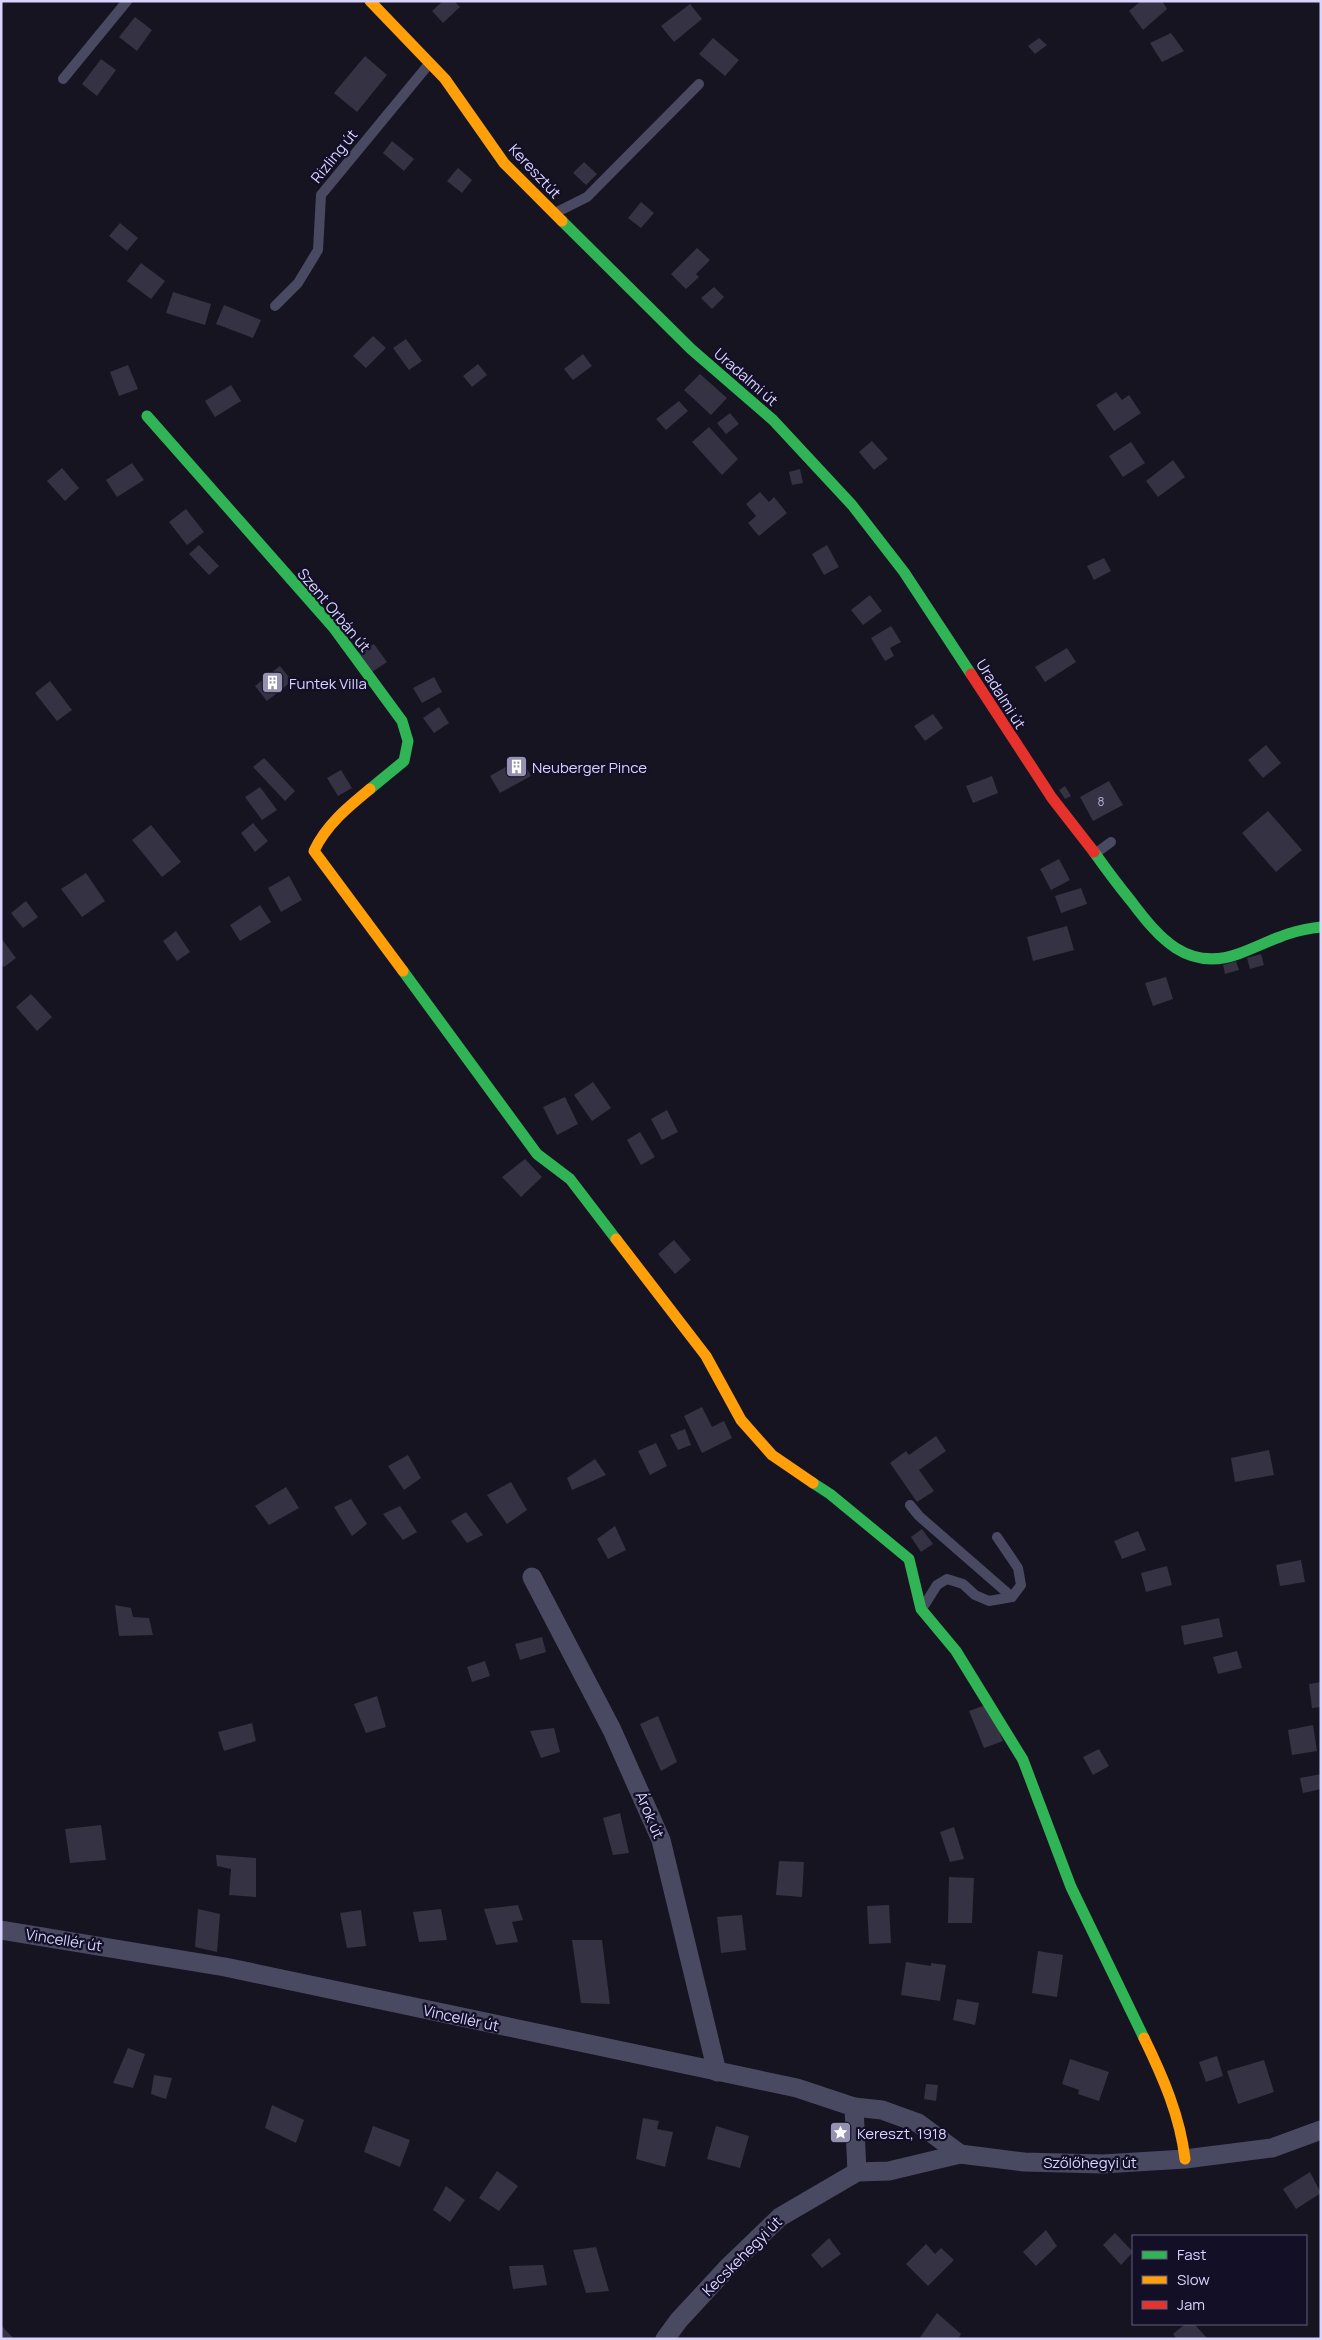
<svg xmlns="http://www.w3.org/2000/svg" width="1322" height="2340" font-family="Manrope,sans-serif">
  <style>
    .building { fill: #343243 }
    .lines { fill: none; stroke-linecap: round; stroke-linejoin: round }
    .lane { stroke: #4a4962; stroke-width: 10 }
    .street { stroke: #4a4962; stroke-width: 19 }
    .fast { stroke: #30b455; stroke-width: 11 }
    .slow { stroke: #ff9f0a; stroke-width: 11 }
    .jam { stroke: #e5322d; stroke-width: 11 }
    .labels { text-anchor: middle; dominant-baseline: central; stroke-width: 4.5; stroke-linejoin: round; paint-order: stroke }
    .number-label { font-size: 12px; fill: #b0acd0 }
    .street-label { font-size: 15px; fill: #d9d4ff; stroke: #130f26 }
    .poi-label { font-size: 15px; fill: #d9d4ff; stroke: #130f26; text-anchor: start }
  </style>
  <rect width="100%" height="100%" fill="#161421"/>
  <g class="building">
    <path d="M443,1H454L460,7L443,23L432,11Z"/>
    <path d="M1141,1H1162L1167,9L1143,30L1129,11Z"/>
    <path d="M690,4L702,19L674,42L661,26Z"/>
    <path d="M135,17L152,30L137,51L119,37Z"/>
    <path d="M1171,33L1184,51L1162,62L1150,43Z"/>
    <path d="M713,38L739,60L725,76L699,54Z"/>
    <path d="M1039,38L1047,45L1035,54L1028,46Z"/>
    <path d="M365,56L387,75L357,112L334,93Z"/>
    <path d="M101,59L116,70L97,96L82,84Z"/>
    <path d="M392,141L414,159L404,171L383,153Z"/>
    <path d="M584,162L597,174L586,185L573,173Z"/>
    <path d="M458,168L472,180L462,193L447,181Z"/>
    <path d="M641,202L654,213L641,228L628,218Z"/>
    <path d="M120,223L138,238L127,251L109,236Z"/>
    <path d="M697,248L710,260L696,274L699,277L686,289L671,274Z"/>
    <path d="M141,263L165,281L151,299L127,281Z"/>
    <path d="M714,287L724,297L712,309L701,298Z"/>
    <path d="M173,292L211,304L205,325L166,313Z"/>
    <path d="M224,305L261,320L253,338L216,324Z"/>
    <path d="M373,336L386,348L366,368L353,356Z"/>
    <path d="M406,339L422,361L409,370L393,348Z"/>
    <path d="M583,354L592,366L573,380L564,369Z"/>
    <path d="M478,364L487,375L472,387L463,376Z"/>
    <path d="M128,365L138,389L119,396L110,372Z"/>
    <path d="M700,374L727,398L711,415L684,390Z"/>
    <path d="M231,385L241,401L215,417L205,401Z"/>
    <path d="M1116,392L1122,400L1129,395L1141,413L1114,431L1096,405Z"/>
    <path d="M679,401L688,411L666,430L656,419Z"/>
    <path d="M730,413L739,424L726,434L717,423Z"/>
    <path d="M709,427L738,459L722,475L692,442Z"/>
    <path d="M872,441L888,459L874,470L859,452Z"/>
    <path d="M1131,442L1145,463L1123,477L1109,456Z"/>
    <path d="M1173,460L1185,477L1158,497L1146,481Z"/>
    <path d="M132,463L144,480L117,497L106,480Z"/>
    <path d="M62,468L79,488L65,501L47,481Z"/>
    <path d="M800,469L803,483L792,485L789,472Z"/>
    <path d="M760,492L769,502L774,497L787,513L759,536L748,523L756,516L746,504Z"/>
    <path d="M186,509L204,532L187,545L169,522Z"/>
    <path d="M199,545L219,566L209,575L189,554Z"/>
    <path d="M827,545L839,567L824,575L812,554Z"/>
    <path d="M1104,558L1111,571L1094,580L1087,566Z"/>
    <path d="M870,595L882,611L863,625L851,610Z"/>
    <path d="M891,626L901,642L890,648L894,656L885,661L871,638Z"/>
    <path d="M374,644L387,662L372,672L358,653Z"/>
    <path d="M1067,648L1076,662L1045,682L1035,667Z"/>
    <path d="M280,666L292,681L267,701L255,686Z"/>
    <path d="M434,677L442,692L422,703L413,688Z"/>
    <path d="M50,681L72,710L57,721L35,693Z"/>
    <path d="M439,707L449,723L434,733L423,718Z"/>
    <path d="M933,714L943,728L925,741L914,726Z"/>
    <path d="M1266,745L1281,763L1263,778L1248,760Z"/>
    <path d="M264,758L295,791L285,801L253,767Z"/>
    <path d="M521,758L531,776L500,793L490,776Z"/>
    <path d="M341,770L352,788L338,796L327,778Z"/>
    <path d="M992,776L998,793L973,803L966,786Z"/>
    <path d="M1109,781L1123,805L1093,821L1080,797Z"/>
    <path d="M1065,786L1071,796L1065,799L1059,790Z"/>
    <path d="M260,787L277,810L262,820L245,797Z"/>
    <path d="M1268,811L1302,850L1276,872L1242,833Z"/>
    <path d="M253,823L268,841L255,852L241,833Z"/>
    <path d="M151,825L181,862L162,877L132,840Z"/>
    <path d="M1059,859L1070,880L1051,890L1040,869Z"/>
    <path d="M86,873L105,901L82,917L61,889Z"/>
    <path d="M289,876L302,900L281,912L268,888Z"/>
    <path d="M1081,888L1087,904L1061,913L1055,896Z"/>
    <path d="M26,901L38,917L23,928L11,913Z"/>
    <path d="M260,905L271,922L240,941L230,925Z"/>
    <path d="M1067,926L1074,950L1033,961L1027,937Z"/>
    <path d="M176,931L190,952L177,961L163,941Z"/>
    <path d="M1,938L16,958L4,967L1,964Z"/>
    <path d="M1261,954L1264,965L1250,969L1247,958Z"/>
    <path d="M1236,961L1239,970L1225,974L1223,965Z"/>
    <path d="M1166,977L1173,999L1153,1006L1145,983Z"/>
    <path d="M31,994L52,1017L37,1031L16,1007Z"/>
    <path d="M593,1082L611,1108L592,1121L574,1095Z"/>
    <path d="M565,1097L578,1124L557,1135L543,1107Z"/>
    <path d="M667,1110L678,1132L662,1140L651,1119Z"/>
    <path d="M640,1132L655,1157L641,1165L627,1140Z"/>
    <path d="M525,1159L542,1177L521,1197L502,1177Z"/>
    <path d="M674,1240L691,1260L675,1274L658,1254Z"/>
    <path d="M702,1407L712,1427L724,1421L732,1438L702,1453L684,1416Z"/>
    <path d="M685,1429L691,1445L678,1450L670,1435Z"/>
    <path d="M936,1436L946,1451L919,1470L934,1491L917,1502L890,1463L906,1451L909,1455Z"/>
    <path d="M656,1443L667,1466L650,1475L638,1451Z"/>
    <path d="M1269,1450L1274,1475L1235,1482L1231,1458Z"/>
    <path d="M408,1455L421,1478L404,1490L388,1466Z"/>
    <path d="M595,1459L606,1475L572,1490L567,1478Z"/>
    <path d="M511,1482L527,1510L507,1524L487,1495Z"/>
    <path d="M286,1487L299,1508L269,1525L255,1506Z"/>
    <path d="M351,1499L367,1524L352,1536L334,1507Z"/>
    <path d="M400,1506L417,1532L403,1540L383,1514Z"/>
    <path d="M466,1512L483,1535L467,1543L451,1521Z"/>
    <path d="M615,1526L626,1550L608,1559L597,1539Z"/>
    <path d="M922,1529L933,1544L921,1552L911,1537Z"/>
    <path d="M1138,1531L1146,1550L1122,1559L1114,1541Z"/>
    <path d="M1301,1560L1305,1582L1280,1586L1276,1565Z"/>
    <path d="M1167,1566L1172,1585L1146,1592L1141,1573Z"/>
    <path d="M115,1605L131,1608L133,1617L149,1618L153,1635L119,1636Z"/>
    <path d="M1219,1618L1223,1637L1184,1645L1181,1626Z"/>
    <path d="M542,1637L546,1652L520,1660L515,1644Z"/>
    <path d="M1237,1651L1242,1668L1218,1674L1213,1657Z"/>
    <path d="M485,1661L490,1676L472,1682L467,1667Z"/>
    <path d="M1321,1682V1707L1312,1708L1309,1684Z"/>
    <path d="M377,1696L386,1727L366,1733L354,1704Z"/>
    <path d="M988,1704L1003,1741L984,1748L969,1711Z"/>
    <path d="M658,1716L677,1762L661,1771L640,1724Z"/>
    <path d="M252,1723L256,1741L224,1751L218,1732Z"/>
    <path d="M1313,1725L1317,1751L1292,1755L1288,1730Z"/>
    <path d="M554,1728L560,1752L541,1758L530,1731Z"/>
    <path d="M1099,1749L1109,1766L1093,1775L1083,1757Z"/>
    <path d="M1321,1774V1789L1303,1793L1300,1778Z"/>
    <path d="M620,1813L629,1853L613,1855L603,1818Z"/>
    <path d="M101,1825L106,1860L70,1863L65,1829Z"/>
    <path d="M954,1827L964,1859L950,1862L940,1832Z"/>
    <path d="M216,1855L256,1858V1897L229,1895L231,1869L217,1866Z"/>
    <path d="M779,1861L804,1862L802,1897L776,1895Z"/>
    <path d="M949,1877L974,1878L972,1923H948Z"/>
    <path d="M518,1905L523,1920L512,1922L518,1942L496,1945L484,1909Z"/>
    <path d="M889,1905L891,1943L869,1944L867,1906Z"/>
    <path d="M198,1909L220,1914L217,1952L195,1947Z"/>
    <path d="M441,1909L447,1940L419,1942L413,1912Z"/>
    <path d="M361,1910L366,1946L347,1948L340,1913Z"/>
    <path d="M742,1915L746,1950L721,1953L717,1917Z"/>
    <path d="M572,1940H602L610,2004L581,2003Z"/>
    <path d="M1038,1951L1063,1955L1057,1997L1032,1993Z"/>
    <path d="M906,1962L931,1966V1963L946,1965L940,2001L901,1995Z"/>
    <path d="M957,1999L979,2003L975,2025L953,2020Z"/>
    <path d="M128,2048L145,2054L133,2088L113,2083Z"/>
    <path d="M1217,2056L1223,2076L1206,2082L1199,2062Z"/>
    <path d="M1070,2059L1109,2072L1099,2101L1078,2094L1079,2090L1062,2084Z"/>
    <path d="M1264,2060L1274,2092L1238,2104L1227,2071Z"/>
    <path d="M154,2075L172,2078L166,2099L151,2094Z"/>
    <path d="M926,2084L938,2085L936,2101L924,2099Z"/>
    <path d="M272,2105L304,2120L296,2143L265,2128Z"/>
    <path d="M643,2118L659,2121L657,2129L673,2132L665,2167L636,2159Z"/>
    <path d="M373,2126L410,2140L400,2167L364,2152Z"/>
    <path d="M716,2126L749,2136L740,2168L707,2159Z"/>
    <path d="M497,2171L518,2186L499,2211L479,2198Z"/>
    <path d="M1310,2172L1321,2193L1296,2209L1283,2189Z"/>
    <path d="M446,2186L465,2200L450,2222L433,2210Z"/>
    <path d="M1046,2230L1057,2246L1036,2266L1023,2252Z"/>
    <path d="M1115,2233L1133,2252L1121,2265L1103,2245Z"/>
    <path d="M829,2238L841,2254L822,2268L811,2255Z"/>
    <path d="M926,2244L935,2254L941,2248L954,2260L928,2286L906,2264Z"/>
    <path d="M596,2247L609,2291L586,2293L573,2250Z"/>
    <path d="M543,2265L547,2285L513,2289L509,2266Z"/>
    <path d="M937,2313L961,2334L958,2339H919Z"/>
    <path d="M1185,2324H1194L1208,2339H1177L1173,2334Z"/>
    <path d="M1,2325L14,2339H1Z"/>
  </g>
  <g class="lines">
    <g class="lane">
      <path d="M63,79L127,1"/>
      <path d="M557,212L587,197L699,84"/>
      <path d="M275,306L298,283L318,250L321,195L429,64"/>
      <path d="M1096,853L1111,842"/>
      <path d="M910,1505L919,1516L1012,1597"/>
      <path d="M925,1604L937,1585L947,1579L963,1584L975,1595L989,1601L1012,1597L1021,1585L1018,1568L997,1537"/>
    </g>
    <g class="street">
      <path d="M532,1577L612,1730L661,1840L717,2072"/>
      <path d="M1,1930L225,1967L797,2088L854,2107L857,2172"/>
      <path d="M854,2107L882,2110L918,2123L960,2154"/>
      <path d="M665,2339L679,2320L729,2266L780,2217L857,2172L889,2171L960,2154L1024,2162L1103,2164L1185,2159L1272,2148L1321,2130"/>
    </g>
    <g class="fast">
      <path d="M562,221L691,349L773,420L852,505L904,572L971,674"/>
      <path d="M147,416L333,627L402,721L408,741L404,761L370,789"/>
      <path d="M1094,852C1106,869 1118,885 1131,901C1159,938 1187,972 1238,954C1270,942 1285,931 1321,927"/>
      <path d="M403,971L537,1154L570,1179L616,1239"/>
      <path d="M813,1483L830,1494L909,1559L921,1609L956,1651L1023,1760L1071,1887L1144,2038"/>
    </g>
    <g class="slow">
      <path d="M370,1L445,79L504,163L562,221"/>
      <path d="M370,789C348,807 326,825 314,851L403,971"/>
      <path d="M616,1239L706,1356L741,1420L772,1455L813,1483"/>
      <path d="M1144,2038C1163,2077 1180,2116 1185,2159"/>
    </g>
    <path class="jam" d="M971,674L1052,798L1094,852"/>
  </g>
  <defs>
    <symbol id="building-square" viewBox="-11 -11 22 22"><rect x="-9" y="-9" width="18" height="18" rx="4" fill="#9591b1" stroke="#130f26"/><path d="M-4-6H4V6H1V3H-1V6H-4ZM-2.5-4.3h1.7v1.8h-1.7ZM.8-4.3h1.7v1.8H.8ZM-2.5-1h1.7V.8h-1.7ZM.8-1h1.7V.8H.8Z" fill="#fff"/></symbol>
    <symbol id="sight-square" viewBox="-11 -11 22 22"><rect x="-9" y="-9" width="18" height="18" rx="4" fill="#9591b1" stroke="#130f26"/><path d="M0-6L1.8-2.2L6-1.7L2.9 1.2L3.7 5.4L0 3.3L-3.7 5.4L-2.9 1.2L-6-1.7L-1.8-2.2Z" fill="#fff"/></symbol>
  </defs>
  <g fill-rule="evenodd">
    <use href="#building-square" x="260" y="670" width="25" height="25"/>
    <use href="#building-square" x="504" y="754" width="25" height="25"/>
    <use href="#sight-square" x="828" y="2120" width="25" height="25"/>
  </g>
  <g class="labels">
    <g class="number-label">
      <text x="1101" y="801">8</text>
    </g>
    <g class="street-label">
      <text transform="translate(334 156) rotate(-51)">Rizling út</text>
      <text transform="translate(535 171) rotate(47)">Keresztút</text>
      <text transform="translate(746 377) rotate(41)">Uradalmi út</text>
      <text transform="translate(334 610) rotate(50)">Szent Orbán út</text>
      <text transform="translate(1001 694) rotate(58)">Uradalmi út</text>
      <text transform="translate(650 1815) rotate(67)">Árok út</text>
      <text transform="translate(64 1940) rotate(9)">Vincellér út</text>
      <text transform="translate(461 2018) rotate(12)">Vincellér út</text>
      <text x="1090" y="2162">Szőlőhegyi út</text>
      <text transform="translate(742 2256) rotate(-45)">Kecskehegyi út</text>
    </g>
    <g class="poi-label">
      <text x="289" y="683">Funtek Villa</text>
      <text x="532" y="767">Neuberger Pince</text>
      <text x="857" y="2133">Kereszt, 1918</text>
    </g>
  </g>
  <rect width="1322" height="2340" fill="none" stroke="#d9d4ff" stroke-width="5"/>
  <rect x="1132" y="2235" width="175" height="90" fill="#130f26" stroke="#625e7d"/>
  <rect x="1142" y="2251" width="25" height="8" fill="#30b455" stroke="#625e7d"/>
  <text x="1177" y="2260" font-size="15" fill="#d9d4ff">Fast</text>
  <rect x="1142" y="2276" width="25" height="8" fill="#ff9f0a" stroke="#625e7d"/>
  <text x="1177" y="2285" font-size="15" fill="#d9d4ff">Slow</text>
  <rect x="1142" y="2301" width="25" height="8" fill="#e5322d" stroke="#625e7d"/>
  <text x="1177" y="2310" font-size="15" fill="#d9d4ff">Jam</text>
</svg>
